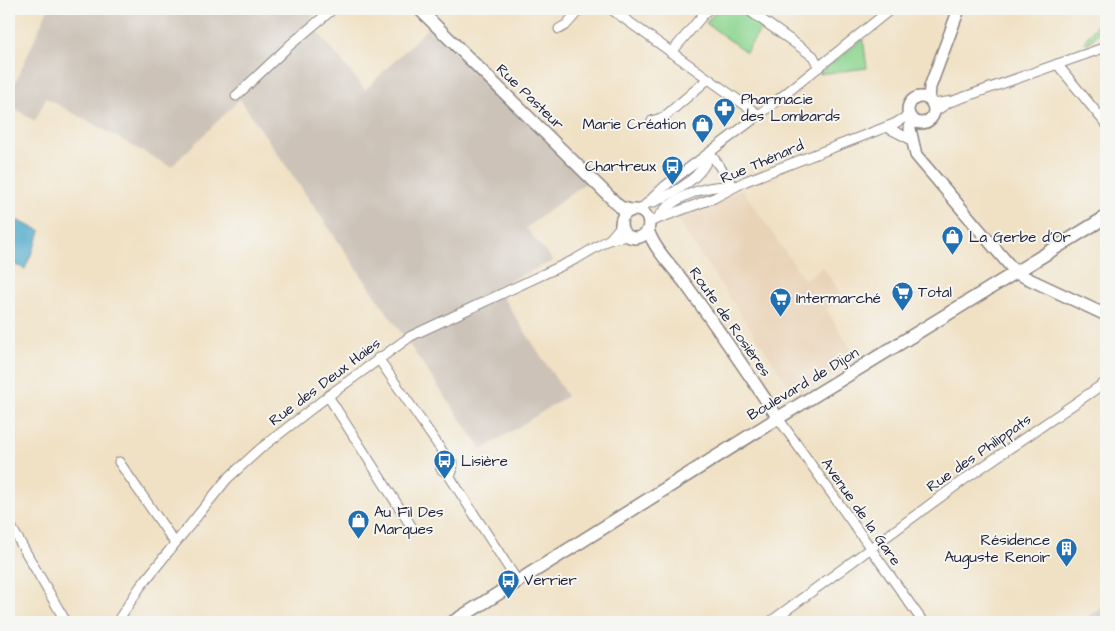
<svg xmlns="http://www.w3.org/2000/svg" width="1115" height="631" font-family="'Architects Daughter',sans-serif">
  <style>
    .built { fill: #e9d3b7 }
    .industrial { fill: #ccc2b8 }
    .green { fill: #8dd691; stroke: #587c66 }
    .water { fill: #4da9cb; stroke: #386683 }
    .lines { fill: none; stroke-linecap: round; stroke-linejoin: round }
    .minor-casing { stroke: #898280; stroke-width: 11 }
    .tertiary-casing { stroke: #898280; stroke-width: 14 }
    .secondary-casing { stroke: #898280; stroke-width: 15 }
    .minor { stroke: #fff; stroke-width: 9 }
    .tertiary { stroke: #fff; stroke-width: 11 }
    .secondary { stroke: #fff; stroke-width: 12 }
    .rail { stroke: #22223b; stroke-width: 2.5; stroke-dasharray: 8 4; stroke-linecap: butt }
    .labels { text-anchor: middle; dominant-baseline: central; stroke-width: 4; stroke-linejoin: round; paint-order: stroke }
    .street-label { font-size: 15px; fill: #22223b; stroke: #f6f6f2 }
    .poi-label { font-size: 15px; fill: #22223b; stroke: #f6f6f2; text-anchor: start }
  </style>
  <rect width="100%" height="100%" fill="#f6f6f2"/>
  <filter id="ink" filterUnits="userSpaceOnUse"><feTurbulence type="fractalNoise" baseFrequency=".02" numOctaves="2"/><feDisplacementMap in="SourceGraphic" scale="10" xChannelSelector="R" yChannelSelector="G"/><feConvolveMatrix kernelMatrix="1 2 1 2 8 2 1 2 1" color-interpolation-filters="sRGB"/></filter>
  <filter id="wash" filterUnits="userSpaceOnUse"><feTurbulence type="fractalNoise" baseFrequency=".0096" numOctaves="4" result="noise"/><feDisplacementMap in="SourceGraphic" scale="20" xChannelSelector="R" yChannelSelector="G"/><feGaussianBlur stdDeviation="1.12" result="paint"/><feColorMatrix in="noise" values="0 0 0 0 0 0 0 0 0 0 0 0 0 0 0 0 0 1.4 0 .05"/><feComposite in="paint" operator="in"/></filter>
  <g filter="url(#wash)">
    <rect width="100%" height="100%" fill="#f0e1c4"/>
    <path class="built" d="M742,189L804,279L823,267L844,298L826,309L858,361L796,396L675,217Z"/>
    <g class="industrial">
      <path d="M48,9H322L308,20L365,90L428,28L589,180L526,228L553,261L496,287L567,396L482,450L240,99L171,167L46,98L35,121L9,105V97Z"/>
      <path d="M1106,605V622H1080Z"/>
    </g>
    <g class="green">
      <path d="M718,9H739L763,26L746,52L706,23Z"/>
      <path d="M1106,14V24L1090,42L1086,43L1085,40Z"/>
      <path d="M863,39L867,68L819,74Z"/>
    </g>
    <path class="water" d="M9,217L41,231L25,269L9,262Z"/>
  </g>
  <g filter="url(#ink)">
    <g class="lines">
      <defs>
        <g id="minor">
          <path d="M611,9L759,115"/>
          <path d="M747,9L813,56L819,67"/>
          <path d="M559,29L566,25L580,9"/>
          <path d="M671,53L708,9"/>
          <path d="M1057,64L1106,124"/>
          <path d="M236,96L290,45L333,9"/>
          <path d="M933,104L953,101L1106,47"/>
          <path d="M934,112L948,103"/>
          <path d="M652,121L664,117L708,79"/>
          <path d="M886,127L912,140"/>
          <path d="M710,153L734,187"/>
          <path d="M652,203C674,193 703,178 710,153"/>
          <path d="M640,210L665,186L759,115L891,9"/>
          <path d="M657,219C671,197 709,183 734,187"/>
          <path d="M649,222L714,198L746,181L894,124L909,115"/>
          <path d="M610,239L629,236"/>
          <path d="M378,358L449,461"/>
          <path d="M328,396L413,529"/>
          <path d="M778,418L923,622"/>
          <path d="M119,462L175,543"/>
          <path d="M448,474L452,472L453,464L445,461L441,469L448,474L518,582"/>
          <path d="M9,523L66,622"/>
          <path d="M117,622L140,587L227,479L260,449L328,396L411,336L576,259L610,239L621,226"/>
          <path d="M770,622L965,479L1106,382"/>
        </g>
        <g id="tertiary">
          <path d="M419,9L620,207L631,210"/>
          <circle cx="921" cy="110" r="13"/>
          <path d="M929,99L930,87L959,9"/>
          <path d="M911,118L910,129L916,155L1016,273L1106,315"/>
          <circle cx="635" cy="224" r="14"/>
          <path d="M648,230C655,251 674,268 687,286C718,329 748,373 778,418"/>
        </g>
        <path id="secondary" d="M453,622L778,418L1106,217"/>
      </defs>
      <use href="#minor" class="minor-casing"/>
      <use href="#tertiary" class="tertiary-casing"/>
      <use href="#secondary" class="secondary-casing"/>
      <use href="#minor" class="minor"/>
      <use href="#tertiary" class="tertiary"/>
      <use href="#secondary" class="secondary"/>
      <path class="rail" d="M1099,622L1106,617"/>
    </g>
  </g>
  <defs>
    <symbol id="pharmacy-pin" viewBox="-11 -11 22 30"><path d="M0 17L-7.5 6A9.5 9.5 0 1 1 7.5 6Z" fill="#1f6fb2" stroke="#f6f6f2"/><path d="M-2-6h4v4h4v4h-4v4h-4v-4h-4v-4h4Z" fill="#fff"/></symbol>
    <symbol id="shop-pin" viewBox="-11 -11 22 30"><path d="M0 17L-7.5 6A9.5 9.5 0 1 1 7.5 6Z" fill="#1f6fb2" stroke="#f6f6f2"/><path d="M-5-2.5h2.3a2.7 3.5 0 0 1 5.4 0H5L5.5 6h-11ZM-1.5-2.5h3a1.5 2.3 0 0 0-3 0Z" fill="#fff"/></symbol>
    <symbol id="bus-pin" viewBox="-11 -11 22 30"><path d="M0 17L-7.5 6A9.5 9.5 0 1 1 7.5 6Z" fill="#1f6fb2" stroke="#f6f6f2"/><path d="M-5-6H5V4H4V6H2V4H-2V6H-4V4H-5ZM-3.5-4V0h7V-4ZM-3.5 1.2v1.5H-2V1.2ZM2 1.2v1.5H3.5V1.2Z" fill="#fff"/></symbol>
    <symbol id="supermarket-pin" viewBox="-11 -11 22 30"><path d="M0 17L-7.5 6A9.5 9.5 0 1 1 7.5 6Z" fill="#1f6fb2" stroke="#f6f6f2"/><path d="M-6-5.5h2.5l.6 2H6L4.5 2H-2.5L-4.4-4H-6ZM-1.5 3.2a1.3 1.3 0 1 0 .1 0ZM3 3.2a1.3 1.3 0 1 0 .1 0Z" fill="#fff"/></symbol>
    <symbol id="building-pin" viewBox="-11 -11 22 30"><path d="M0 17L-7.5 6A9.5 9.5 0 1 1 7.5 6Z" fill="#1f6fb2" stroke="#f6f6f2"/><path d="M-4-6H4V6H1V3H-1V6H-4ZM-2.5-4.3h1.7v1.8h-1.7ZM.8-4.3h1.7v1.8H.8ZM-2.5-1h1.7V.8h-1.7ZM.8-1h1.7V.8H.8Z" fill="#fff"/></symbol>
  </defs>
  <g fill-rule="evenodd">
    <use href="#pharmacy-pin" x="712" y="96" width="25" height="34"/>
    <use href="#shop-pin" x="690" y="112" width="25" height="34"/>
    <use href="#bus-pin" x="660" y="154" width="25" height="34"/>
    <use href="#shop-pin" x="940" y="224" width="25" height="34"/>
    <use href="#supermarket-pin" x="890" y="280" width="25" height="34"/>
    <use href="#supermarket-pin" x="768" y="286" width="25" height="34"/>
    <use href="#bus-pin" x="432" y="448" width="25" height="34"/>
    <use href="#shop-pin" x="346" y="508" width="25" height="34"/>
    <use href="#building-pin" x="1054" y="536" width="25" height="34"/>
    <use href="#bus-pin" x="496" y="568" width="25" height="34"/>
  </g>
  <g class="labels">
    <g class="street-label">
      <text transform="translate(530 97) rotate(44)">Rue Pasteur</text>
      <text transform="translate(762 162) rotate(-23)">Rue Thénard</text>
      <text transform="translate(730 322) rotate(55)">Route de Rosières</text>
      <text transform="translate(325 382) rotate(-37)">Rue des Deux Haies</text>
      <text transform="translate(803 384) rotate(-31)">Boulevard de Dijon</text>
      <text transform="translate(979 453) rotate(-35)">Rue des Philippats</text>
      <text transform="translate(861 512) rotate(55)">Avenue de la Gare</text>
    </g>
    <g class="poi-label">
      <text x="741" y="99">Pharmacie<tspan x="741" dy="17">des Lombards</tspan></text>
      <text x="686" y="124" text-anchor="end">Marie Création</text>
      <text x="656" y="166" text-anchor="end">Chartreux</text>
      <text x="969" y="237">La Gerbe d'Or</text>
      <text x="918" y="292">Total</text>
      <text x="796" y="298">Intermarché</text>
      <text x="461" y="461">Lisière</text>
      <text x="374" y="512">Au Fil Des<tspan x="374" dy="17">Marques</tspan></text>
      <text x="1050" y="540" text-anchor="end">Résidence<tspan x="1050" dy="17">Auguste Renoir</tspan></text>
      <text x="524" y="580">Verrier</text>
    </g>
  </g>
  <rect width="1115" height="631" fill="none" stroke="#f6f6f2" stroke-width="30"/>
</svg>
